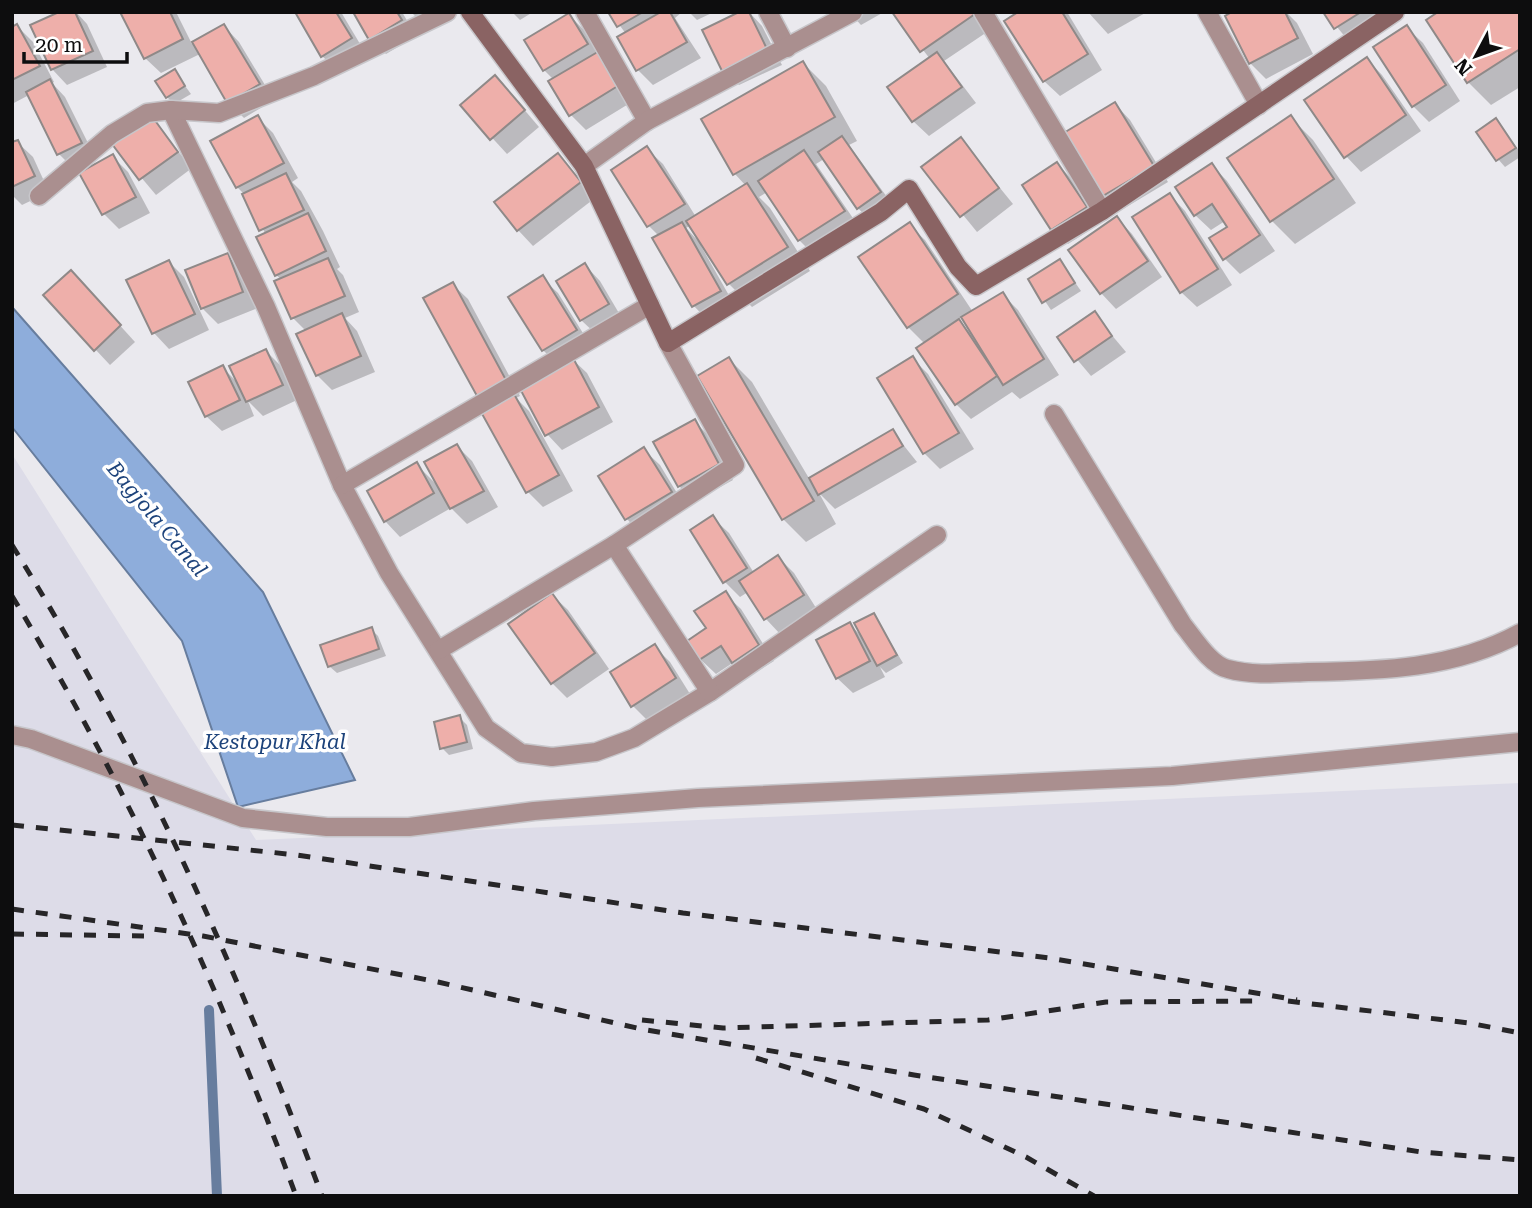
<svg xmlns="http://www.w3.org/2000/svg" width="1532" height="1208" font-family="'Roboto Serif',serif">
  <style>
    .built { fill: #dddce8 }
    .water { fill: #8eaddb; stroke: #677d9e; stroke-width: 2 }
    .shadow { fill: #0003; fill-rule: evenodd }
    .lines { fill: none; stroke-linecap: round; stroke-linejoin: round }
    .stream { stroke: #677d9e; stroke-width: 10 }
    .building { fill: #eeafaa; stroke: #8f8988; stroke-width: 2 }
    .lane-casing { stroke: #c7c6ca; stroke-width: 21 }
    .street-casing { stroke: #c7c6ca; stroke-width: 21 }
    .secondary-casing { stroke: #c7c6ca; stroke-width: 21 }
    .lane { stroke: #aa8f8f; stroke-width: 18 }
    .street { stroke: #aa8f8f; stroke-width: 18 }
    .secondary { stroke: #8a6363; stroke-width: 18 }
    .rail { stroke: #272628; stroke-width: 5; stroke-dasharray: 12 12; stroke-linecap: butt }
    .labels { text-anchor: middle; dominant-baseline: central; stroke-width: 7; stroke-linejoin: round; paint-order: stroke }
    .water-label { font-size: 21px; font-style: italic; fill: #1d437b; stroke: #fff }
  </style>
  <rect width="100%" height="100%" fill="#eae9ee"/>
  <path class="built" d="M12,454L256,840L1520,783V1196H12Z"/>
  <path class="water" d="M12,307L263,592L355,780L238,807L182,641L12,427Z"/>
  <g class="shadow">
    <path d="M63,12H76L87,24L107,67L67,85L52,69Z"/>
    <path d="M122,12H176L192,44L224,26L239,42L274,100L244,118L228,102L200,54L161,73L145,58Z"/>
    <path d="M297,12H341L366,54L338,71L322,56Z"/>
    <path d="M355,12H402L416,36L386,54L370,39Z"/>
    <path d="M411,12H452L426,27Z"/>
    <path d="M512,12H533L520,20Z"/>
    <path d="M610,12H682L675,18L701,58L653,85L638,70L626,34Z"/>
    <path d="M689,12H714L697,20Z"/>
    <path d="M749,12L762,26L782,65L739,85L723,70Z"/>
    <path d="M849,12H884L861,25Z"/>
    <path d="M894,12H978L990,30L944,61L976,103L929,136L913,121L930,59Z"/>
    <path d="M1021,12H1067L1102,70L1060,96L1044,81Z"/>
    <path d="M1088,12H1147L1108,34Z"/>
    <path d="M1227,12H1286L1297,23L1313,54L1266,79L1250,63Z"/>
    <path d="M1325,12H1383L1350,43Z"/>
    <path d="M1520,12V87L1491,105L1468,82Z"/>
    <path d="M569,15L585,31L635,100L586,130L571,115L554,80L544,70Z"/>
    <path d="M17,26L33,42L54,82L52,83L65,97L96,159L74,169L59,154L29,95L12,104V29Z"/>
    <path d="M1407,28L1423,43L1460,101L1429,122L1413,106Z"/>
    <path d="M1367,59L1382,75L1421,131L1361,172L1346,156Z"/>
    <path d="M803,63L826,86L857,141L849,145L895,208L873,224L858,208L824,159L816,164L859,227L815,256L799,240L767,192L759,197L770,208L810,271L752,307L729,284L704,245L701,246L735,306L709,322L694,306L655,238L659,236L649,226L613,170L647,149L663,164L696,217L746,186L735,174L704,120ZM691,225L700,243L686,228Z"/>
    <path d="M174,71L191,94L174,104L167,97Z"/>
    <path d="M510,93L539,127L507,154L462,105Z"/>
    <path d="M1115,104L1130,120L1168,182L1118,212L1102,196Z"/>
    <path d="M257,117L273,133L298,178L292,182L301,191L323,231L340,267L337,269L343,275L359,312L345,318L357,331L375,372L332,390L317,375L306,331L293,318L277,282L282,280L276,275L266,235L245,195L237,187Z"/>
    <path d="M1290,117L1313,140L1356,203L1295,244L1272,221L1229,159Z"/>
    <path d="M150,118L192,168L156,195L114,145Z"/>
    <path d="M1496,121L1520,152V157L1505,167L1498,159Z"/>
    <path d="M961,140L1013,204L977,232L924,167Z"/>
    <path d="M17,142L33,157L49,192L22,205L12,195V144Z"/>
    <path d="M558,155L595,198L533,246L518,230Z"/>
    <path d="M112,156L128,172L150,213L119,229L104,214Z"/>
    <path d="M1057,164L1072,179L1101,223L1068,244L1052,229Z"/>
    <path d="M1212,165L1227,181L1275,251L1240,274L1225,259L1229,227L1225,221L1211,230L1195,215Z"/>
    <path d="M1170,195L1185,211L1232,285L1197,307L1181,292Z"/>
    <path d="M1117,218L1132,234L1162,277L1116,309L1101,293Z"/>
    <path d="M909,225L925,240L973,312L1002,294L1018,310L1059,375L1020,399L1012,392L971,419L956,404L925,344L908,327ZM963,317L973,334H972L957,320Z"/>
    <path d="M227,255L243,271L258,308L218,324L201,307Z"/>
    <path d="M1060,261L1081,291L1051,310L1030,279Z"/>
    <path d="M169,262L184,277L209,330L169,349L154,333Z"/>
    <path d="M585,265L600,281L623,320L597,335L581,320Z"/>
    <path d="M542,278L558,293L591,346L571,358L587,373L613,422L562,450L547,434L558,365L543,350L511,297Z"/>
    <path d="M452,284L468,299L520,396L516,398L529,411L573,491L543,507L528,492Z"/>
    <path d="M86,288L135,342L110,365L95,349Z"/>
    <path d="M1094,314L1126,352L1091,376L1059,338Z"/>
    <path d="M266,351L281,366L297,400L263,416L248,401L254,416L222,431L206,416L223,368L238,383Z"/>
    <path d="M729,359L752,382L810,480L893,432L917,462L835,509L819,493L836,524L806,542L783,519Z"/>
    <path d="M913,359L928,374L974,449L940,469L924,453Z"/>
    <path d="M695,422L710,437L733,480L695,501L679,486Z"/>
    <path d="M457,446L472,461L498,507L467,524L451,508L400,537L385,521L417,465L437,485Z"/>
    <path d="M644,450L660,465L686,508L642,535L627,519L600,476Z"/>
    <path d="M713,518L729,533L754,573L778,557L794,573L818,611L781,635L766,619L748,592L740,597L725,582Z"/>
    <path d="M725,594L741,609L774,661L748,677L734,662L716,674L700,659L708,629Z"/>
    <path d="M552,595L568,610L609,669L567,698L552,683Z"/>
    <path d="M874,615L903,663L886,673L880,667L885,677L853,693L837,678L850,624L862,637Z"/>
    <path d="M371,629L378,636L386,656L337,673L329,666Z"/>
    <path d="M655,647L670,662L690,694L648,721L632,705Z"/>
    <path d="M459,717L467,725L473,749L449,755L442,748Z"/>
  </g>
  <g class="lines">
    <path class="stream" d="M209,1010L217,1196"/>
  </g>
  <g class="building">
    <path d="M59,12H75L93,51L51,70L30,25Z"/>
    <path d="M120,12H170L183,39L144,59Z"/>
    <path d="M295,12H336L352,38L321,57Z"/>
    <path d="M353,12H397L402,20L369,40Z"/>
    <path d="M608,12H643L617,27Z"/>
    <path d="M661,12H670L687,42L636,71L617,37Z"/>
    <path d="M739,12H749L767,49L722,71L702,30Z"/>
    <path d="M892,12H974L975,14L920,52Z"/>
    <path d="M1018,12H1062L1088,54L1043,82L1004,21Z"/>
    <path d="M1232,12H1285L1298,38L1249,64L1225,16Z"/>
    <path d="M1323,12H1361L1334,29Z"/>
    <path d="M1438,12H1520V49L1467,83L1426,20Z"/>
    <path d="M569,13L588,44L543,71L524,40Z"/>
    <path d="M17,24L40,66L12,80V27Z"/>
    <path d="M224,24L260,84L227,103L192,42Z"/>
    <path d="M1407,25L1446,85L1412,107L1373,47Z"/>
    <path d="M601,50L621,84L569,116L548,81Z"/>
    <path d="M937,52L962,87L912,122L887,87Z"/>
    <path d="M1367,57L1406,115L1344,158L1304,100Z"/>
    <path d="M803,61L835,117L733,175L701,119Z"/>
    <path d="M175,69L185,86L166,98L155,81Z"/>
    <path d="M495,75L525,110L490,140L460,105Z"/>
    <path d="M50,79L82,143L57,155L26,92Z"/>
    <path d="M1115,102L1154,166L1101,197L1062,134Z"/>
    <path d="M151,115L178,152L139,180L112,144Z"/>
    <path d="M258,115L284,163L236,188L210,141Z"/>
    <path d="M1291,115L1334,179L1270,222L1227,158Z"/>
    <path d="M1496,118L1516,148L1496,161L1476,132Z"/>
    <path d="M842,136L881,192L857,209L818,152Z"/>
    <path d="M961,137L999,188L960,217L921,167Z"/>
    <path d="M18,140L35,176L12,187V142Z"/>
    <path d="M647,146L685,204L647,227L611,170Z"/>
    <path d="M804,150L845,211L798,241L758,181Z"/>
    <path d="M558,153L581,182L517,231L494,202Z"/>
    <path d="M113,154L136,197L102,215L79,173Z"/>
    <path d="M1057,162L1087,207L1051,230L1022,185Z"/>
    <path d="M1212,163L1260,235L1223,260L1209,238L1227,227L1212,204L1194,216L1175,187Z"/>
    <path d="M286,173L304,210L259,231L242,194Z"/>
    <path d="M747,183L788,247L727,285L686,221Z"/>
    <path d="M1170,193L1218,269L1180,293L1132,217Z"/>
    <path d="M308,213L326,251L275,276L256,237Z"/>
    <path d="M1117,216L1148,261L1100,294L1068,250Z"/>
    <path d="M682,222L721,291L692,307L652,238Z"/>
    <path d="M910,222L958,294L907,328L858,257Z"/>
    <path d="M228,253L243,292L201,309L185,270Z"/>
    <path d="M328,258L345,296L291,319L274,281Z"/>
    <path d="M1060,259L1075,283L1042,303L1028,279Z"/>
    <path d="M169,260L195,314L152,334L126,280Z"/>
    <path d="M585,263L609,304L580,321L556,281Z"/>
    <path d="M71,270L121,325L94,351L43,295Z"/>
    <path d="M543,275L577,330L542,351L508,297Z"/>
    <path d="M453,282L506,380L477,396L423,298Z"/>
    <path d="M1003,292L1044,359L1003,385L961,317Z"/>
    <path d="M1095,311L1112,336L1074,362L1057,337Z"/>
    <path d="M342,313L361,356L316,376L296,334Z"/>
    <path d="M959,319L997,376L955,405L916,348Z"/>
    <path d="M266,349L283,385L246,402L229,366Z"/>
    <path d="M572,356L599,407L545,436L518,385Z"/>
    <path d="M913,356L959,433L923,454L877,378Z"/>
    <path d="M729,357L814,501L782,520L697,376Z"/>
    <path d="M223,365L240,400L205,417L188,382Z"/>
    <path d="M514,394L559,475L526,493L481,412Z"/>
    <path d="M695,419L719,464L678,487L653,442Z"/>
    <path d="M893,429L903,446L818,495L809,478Z"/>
    <path d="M457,444L484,491L450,509L424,462Z"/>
    <path d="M644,447L672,492L625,520L598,476Z"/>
    <path d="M417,462L434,493L384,522L367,491Z"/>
    <path d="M713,515L747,568L723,583L690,530Z"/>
    <path d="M778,555L804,595L764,620L739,581Z"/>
    <path d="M726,591L759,645L732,663L721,646L699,660L687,641L706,628L694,611Z"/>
    <path d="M552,593L595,653L551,684L508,624Z"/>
    <path d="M874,613L897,655L877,666L854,623Z"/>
    <path d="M850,622L870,661L836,679L816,640Z"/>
    <path d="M372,627L379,649L328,667L320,645Z"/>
    <path d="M655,644L676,678L631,707L610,672Z"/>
    <path d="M460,715L467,742L440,749L434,722Z"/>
  </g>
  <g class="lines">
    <defs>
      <path id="lane" d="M12,735L31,739L243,818L327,827H409L534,811L698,798L1172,776L1520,742"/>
      <g id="street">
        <path d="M585,12L647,121"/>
        <path d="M768,12L787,48"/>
        <path d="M983,12L1102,211"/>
        <path d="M1207,12L1259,105"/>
        <path d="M171,110L266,307L342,485L389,573L486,728L521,753L552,757L596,752L634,738L710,692L937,535"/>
        <path d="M584,166L647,121L853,12"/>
        <path d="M39,196L112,134L147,113L171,110L219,113L314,76L447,12"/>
        <path d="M1054,414L1183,625C1194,638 1210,665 1228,669C1253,676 1282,673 1308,672C1381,671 1454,669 1520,633"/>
        <path d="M342,485L650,305"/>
        <path d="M614,545L710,692"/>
        <path d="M439,650L614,545L735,465L668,343"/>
      </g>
      <path id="secondary" d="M470,12L584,166L668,343L881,212L909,189L958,267L976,286L1102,211L1395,12"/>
    </defs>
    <use href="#lane" class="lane-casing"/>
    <use href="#street" class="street-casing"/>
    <use href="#secondary" class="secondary-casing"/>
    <use href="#lane" class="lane"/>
    <use href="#street" class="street"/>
    <use href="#secondary" class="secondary"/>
    <g class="rail">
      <path d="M12,545C141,752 237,968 322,1196"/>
      <path d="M12,596C127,786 220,988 296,1196"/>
      <path d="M12,825L297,855L683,913L1049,958L1297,1000"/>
      <path d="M12,909L203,936L438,982L641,1029L914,1075L1421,1152L1520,1160"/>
      <path d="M12,934L144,936"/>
      <path d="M1288,1001L1469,1023L1520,1033"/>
      <path d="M642,1020L723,1028L988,1020L1106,1002L1256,1001"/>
      <path d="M756,1058L924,1109L1026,1157L1094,1196"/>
    </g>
  </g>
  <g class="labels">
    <g class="water-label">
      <text transform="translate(157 519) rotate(50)">Bagjola Canal</text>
      <text x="275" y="742">Kestopur Khal</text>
    </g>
  </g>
  <rect width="1532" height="1208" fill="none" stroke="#0d0d0e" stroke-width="28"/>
  <g transform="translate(1476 56) rotate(229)" stroke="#ffffff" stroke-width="5" paint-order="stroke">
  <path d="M0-5L12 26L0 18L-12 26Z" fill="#0d0d0e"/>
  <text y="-10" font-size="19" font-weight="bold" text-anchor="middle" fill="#0d0d0e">N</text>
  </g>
  <path d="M24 52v10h103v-10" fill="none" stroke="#0d0d0e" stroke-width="3.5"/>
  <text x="35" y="52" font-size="21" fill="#0d0d0e" stroke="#ffffff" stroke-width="5" paint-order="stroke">20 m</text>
</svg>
